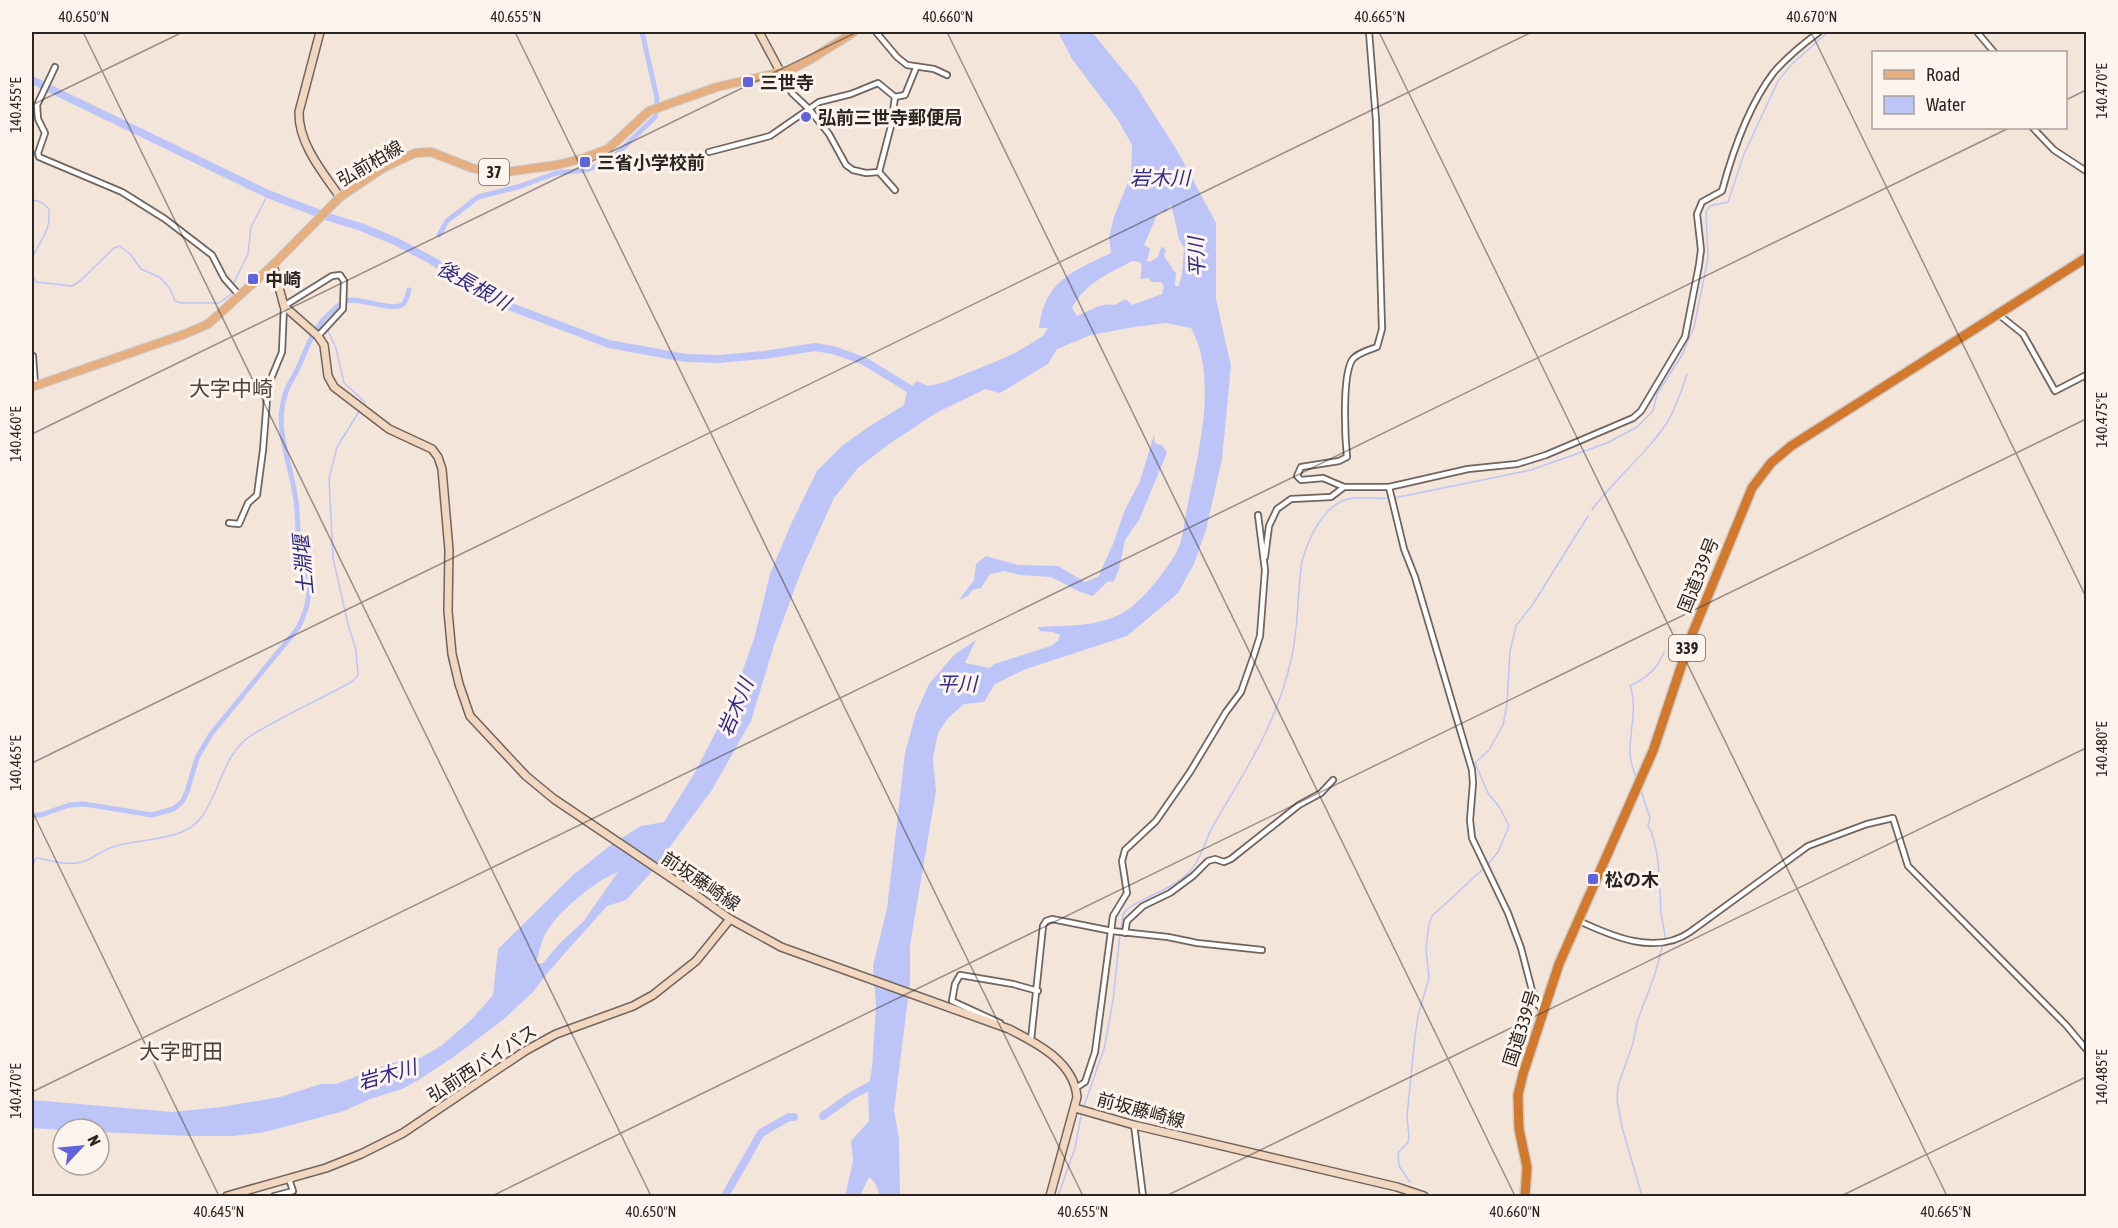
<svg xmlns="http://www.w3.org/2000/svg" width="2118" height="1228" font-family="'Asap Condensed','Noto Sans JP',sans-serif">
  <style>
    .water { fill: #bdc5f8; fill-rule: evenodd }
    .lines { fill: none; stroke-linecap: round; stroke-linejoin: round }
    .stream { stroke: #bdc5f8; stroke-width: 1.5 }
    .canal { stroke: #bdc5f8; stroke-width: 5 }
    .river { stroke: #bdc5f8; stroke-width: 8 }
    .street-casing { stroke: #71645c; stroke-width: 8 }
    .secondary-casing { stroke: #71645c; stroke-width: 10 }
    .primary-casing { stroke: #cccbca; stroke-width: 10 }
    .highway-casing { stroke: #cccbca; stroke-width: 12 }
    .street { stroke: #fff; stroke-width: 4.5 }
    .secondary { stroke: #f2d7c0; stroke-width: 7 }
    .primary { stroke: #e5af81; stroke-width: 8 }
    .highway { stroke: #d3792d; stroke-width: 9 }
    .ticks { fill: none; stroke: #2a2521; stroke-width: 1.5; stroke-opacity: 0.45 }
    .poi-dot { fill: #6064dc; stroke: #fdf4ee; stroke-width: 2 }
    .labels { text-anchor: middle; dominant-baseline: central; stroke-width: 6; stroke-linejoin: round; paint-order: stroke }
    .shield { fill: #fdf4ee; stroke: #69635e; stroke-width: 1.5 }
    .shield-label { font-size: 16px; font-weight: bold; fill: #2a2521 }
    .poi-label { font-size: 18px; font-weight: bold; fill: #2a2521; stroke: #fdf4ee; text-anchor: start }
    .street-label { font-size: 18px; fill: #2a2521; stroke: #fdf4ee }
    .water-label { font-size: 20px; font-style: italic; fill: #2e2a87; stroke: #fdf4ee }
    .quarter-label { font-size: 21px; fill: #4c4038; stroke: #fdf4ee }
    .neatline { fill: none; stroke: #2a2521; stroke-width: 2 }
    .ticks-label { font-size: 15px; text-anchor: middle; fill: #2a2521 }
  </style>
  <rect width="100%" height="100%" fill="#f4e5db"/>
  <g class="water">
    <path d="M1058,32H1092L1136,86L1178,152L1216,223V299L1231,366L1222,459L1206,530L1194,564L1178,593L1127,636L1026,669L995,684L984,702L964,704L948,718L938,733L933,758L936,791L910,945V983L894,1110L899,1139L900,1196H880L875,1183L869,1177L860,1196H845L853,1161L851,1141L869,1121L868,1090L872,1068L876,1006L873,966L887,909L905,753L916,713L929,684L954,655L976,640L965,663L990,668L994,664L1051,646L1058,641L1060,635L1053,632L1040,631L1037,627C1068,625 1103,628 1130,608C1145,597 1174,562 1180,544C1184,531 1185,516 1188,503C1199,452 1218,376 1191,328L1166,323L1134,327L1091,335L1057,349L1048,364L1000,393L985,389L936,413L889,444L858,468L834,498L802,569L774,645L751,721L712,790L648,876L626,900L607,906L550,970L533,992L504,1019L455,1056L420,1079L402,1089L370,1099L344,1111L265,1132L233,1136H190L99,1132V1129L63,1130L32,1128V1100L172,1112L221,1107L280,1097L321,1084H336L392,1063L420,1058L441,1046L472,1019L493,995L498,949L572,876L612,844L641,826L664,822L694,774L731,703L754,639L770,574L791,524L817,471L843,445L870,426L904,405L907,391L917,381L928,386L945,382L992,363L1015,353L1043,336L1048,328H1039C1045,280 1072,272 1111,253L1109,237L1114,217L1131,175L1132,145L1118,120L1072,59ZM1171,204L1179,239L1184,248L1182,274L1179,286H1175L1176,272L1174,271L1164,256L1166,250L1163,247L1161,248L1158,257L1150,262L1147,261L1150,249L1144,245L1158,213L1166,212ZM1132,261L1140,262L1142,266L1140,279L1148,278L1152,282H1161L1164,286L1162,294L1132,305L1126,299L1114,305C1102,302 1089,311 1077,316L1072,308C1086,282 1107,275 1132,261ZM618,872L583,922L560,943L543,963L536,964C538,955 540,945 544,937C554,914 596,880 618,872Z"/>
    <path d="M1154,435L1155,443L1163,446L1167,453L1139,520L1125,540L1119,569L1114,581L1107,582L1093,596L1080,592L1051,577L1020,575L1004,571L990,574L981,588L972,590L969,595L959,600L974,580L976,564L986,556L1018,565L1058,566L1085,582L1098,577L1113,544L1124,512L1140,481Z"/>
  </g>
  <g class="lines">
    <g class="stream">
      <path d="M32,200L41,202L49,209C51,231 41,239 32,258"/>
      <path d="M32,275L36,282L72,286L80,281L114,248L120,246L131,255L141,269L161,278L170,289L175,301L181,303H219L231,294"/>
      <path d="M233,285L248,254L251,227L268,194"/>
      <path d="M322,320L324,325"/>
      <path d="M327,329L336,348L344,383L365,402L363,406"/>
      <path d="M1394,498L1531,470L1607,443L1637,427L1653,411L1657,394L1682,355L1694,327L1708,258L1706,212L1710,206L1728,202L1744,154L1778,81L1792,64L1828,32"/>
      <path d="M1592,510C1615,478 1647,454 1668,421C1676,407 1682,390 1687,374"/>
      <path d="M1636,778C1634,770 1630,762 1630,754C1629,733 1638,706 1630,686C1647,677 1657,670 1664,652"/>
      <path d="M1641,791L1650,818L1648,825C1661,851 1659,884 1661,912C1662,922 1665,929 1665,940"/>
      <path d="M1488,864L1498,852L1509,826L1500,808L1488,793L1475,763L1489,750L1503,725L1507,704L1510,651L1516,626L1533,604L1588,516"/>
      <path d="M32,867L36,858C50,860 64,865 77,863C90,862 99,852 110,848C136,838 182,842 200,819C219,795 222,760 245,740C256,731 268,726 280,719C304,706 330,694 353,681L358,675L356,650L348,624L333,558L329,479L337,447L360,410"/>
      <path d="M1121,930L1123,915L1127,909C1145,896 1169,891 1186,875C1201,862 1204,841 1214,824C1246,770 1277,723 1291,660C1299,627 1297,594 1302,561C1309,538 1323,506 1348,499C1360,496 1376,499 1390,498"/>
      <path d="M1084,1106L1104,1049L1113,1001L1120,934"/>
      <path d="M1410,1182L1399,1166L1398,1153L1408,1142L1409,1136L1407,1117L1414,1045L1418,1016L1429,978L1426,949L1429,924L1432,916L1483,869"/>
      <path d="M1058,1196L1075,1148L1081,1116"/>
      <path d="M1642,1196L1622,1127L1617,1100L1618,1086L1633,1043L1637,1022L1655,974L1663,944"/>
    </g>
    <g class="canal">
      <path d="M439,235L447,221L478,197L521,186L556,173L587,170L606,162L618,153L655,117L657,98L642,32"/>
      <path d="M32,815H41L69,805L84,804L152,815L173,809L182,802L187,792L197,758L211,734L298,628C318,589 305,580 299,540C297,525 298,510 295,494C290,462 274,428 285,395C287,386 293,379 297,370C307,349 312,329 331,312C336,308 340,303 346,301C360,296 395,314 404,303C406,300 408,294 409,290"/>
    </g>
    <g class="river">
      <path d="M32,80L268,194L328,217L361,227L395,241L431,260L501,303L609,344L686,358L719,359L764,355L815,347L833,350L864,361L918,394"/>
      <path d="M823,1116L851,1096L877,1082"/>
      <path d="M725,1196L761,1133L789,1117H794"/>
    </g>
    <defs>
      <g id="street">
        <path d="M876,32L897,57L907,65L934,69L947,75"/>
        <path d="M1977,32L1994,52"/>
        <path d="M55,67L37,105L38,119L45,133L38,153L39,157L122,192L165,219L212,255L224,278L239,295"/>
        <path d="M781,73L792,93L809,109L829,134L846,165L853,170L866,173L879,172L891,126L895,97"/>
        <path d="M895,97L905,95L916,68"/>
        <path d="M2033,128L2054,150L2086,171"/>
        <path d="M709,152L770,136L819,102L851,94L878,83L895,97"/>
        <path d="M879,172L895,190"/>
        <path d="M1998,314L2023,334L2055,391L2086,375"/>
        <path d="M33,356L35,385"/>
        <path d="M1344,487L1323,478L1301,480L1297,476L1301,467L1339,461L1347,457C1345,437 1342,377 1352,360C1357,353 1369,350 1377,347L1382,329L1376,120L1369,32"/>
        <path d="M1389,487L1404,549L1415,577L1472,770L1473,783L1470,820L1472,838L1508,913L1521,948L1535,1002L1543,1010"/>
        <path d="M229,523L239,524L248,503L257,495L263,450L268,386L282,352L284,306L332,276L340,275L344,281L343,309L318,336"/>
        <path d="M1265,557L1269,526L1277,509L1291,499L1331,497L1344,487H1389L1468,469L1517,464L1546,455L1619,424L1633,418L1641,411L1685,337L1699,265L1701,250L1697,214L1702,202L1722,191C1733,150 1748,106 1774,72C1787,57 1803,44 1819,32"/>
        <path d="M692,892L699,883"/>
        <path d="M1577,920C1611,936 1656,956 1690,932L1808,846L1867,824L1893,818L1908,866L2066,1025L2086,1049"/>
        <path d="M1125,933L1127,921L1143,906L1170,893L1193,876L1208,861L1215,859L1224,862L1231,859L1299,805L1321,793L1333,780"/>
        <path d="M1000,1023L952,1001L955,984L960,975L1013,984L1038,991"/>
        <path d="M1031,1040L1043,926L1046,921L1052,919L1112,931L1168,937L1197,943L1262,950"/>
        <path d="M1076,1088L1085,1082L1095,1052L1113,916L1127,893L1122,861L1125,850L1156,821L1190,772L1226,712L1241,692L1254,655L1260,636L1265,570L1258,515"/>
        <path d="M1134,1125L1143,1196"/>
        <path d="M274,1196L293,1191L289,1179"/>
      </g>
      <g id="secondary">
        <path d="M320,32L299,112C298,143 323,173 340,197"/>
        <path d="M759,32L781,73"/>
        <path d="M273,265L284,306L318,336L324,345L328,376L334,387L389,429L432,449L438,457L442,469L449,550L448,611L452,654L459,684L470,716L526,776L554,799L692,892L730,919L781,947L1009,1029C1037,1043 1074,1062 1077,1097L1050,1196"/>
        <path d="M1075,1108L1134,1125L1397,1187L1424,1196"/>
        <path d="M227,1196L326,1168L361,1154L403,1133L525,1051L556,1034L633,1006L653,995L696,961L730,919"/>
      </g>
      <path id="primary" d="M32,387L185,334L208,324L218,315L273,265L340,197L383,168L415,153L431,152L472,168L499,173L557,165L584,158L608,149L649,111L717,87L790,70L811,59L854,32"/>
      <path id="highway" d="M1525,1196L1527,1167L1519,1129L1518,1095L1523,1074L1559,964L1653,751L1691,637L1752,488L1771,463L1791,446L2086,258"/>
    </defs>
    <use href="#street" class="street-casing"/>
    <use href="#secondary" class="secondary-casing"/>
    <use href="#primary" class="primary-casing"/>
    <use href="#highway" class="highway-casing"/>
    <use href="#street" class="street"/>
    <use href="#secondary" class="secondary"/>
    <use href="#primary" class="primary"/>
    <use href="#highway" class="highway"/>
  </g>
  <path class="ticks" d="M83,32L651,1196M515,32L1083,1196M947,32L1515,1196M1379,32L1947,1196M1811,32L2086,597M2066,100L2086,90M32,105L183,32M32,434L857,32M32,763L1532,32M32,811L219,1196M32,1092L2009,128M492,1196L2086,419M1166,1196L2086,748M1841,1196L2086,1077"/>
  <g class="poi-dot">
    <rect x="742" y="76" width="12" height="12" rx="3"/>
    <circle cx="806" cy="117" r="6"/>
    <rect x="579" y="156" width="12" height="12" rx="3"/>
    <rect x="247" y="273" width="12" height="12" rx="3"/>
    <rect x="1587" y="873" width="12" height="12" rx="3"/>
  </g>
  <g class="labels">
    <g class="shield">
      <rect x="479" y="159" width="30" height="26" rx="4.5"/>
      <rect x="1669" y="635" width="36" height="26" rx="4.5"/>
    </g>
    <g class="shield-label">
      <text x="494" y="172">37</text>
      <text x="1687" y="648">339</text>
    </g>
    <g class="poi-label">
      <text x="760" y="82">三世寺</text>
      <text x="818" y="117">弘前三世寺郵便局</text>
      <text x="597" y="162">三省小学校前</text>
      <text x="265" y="279">中崎</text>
      <text x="1605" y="879">松の木</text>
    </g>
    <g class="street-label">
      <text transform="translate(370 163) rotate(-30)">弘前柏線</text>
      <text transform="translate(1698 575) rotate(-68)">国道339号</text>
      <text transform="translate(701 881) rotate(34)">前坂藤崎線</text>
      <text transform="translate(1521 1028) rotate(-72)">国道339号</text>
      <text transform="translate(482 1063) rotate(-33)">弘前西バイパス</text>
      <text transform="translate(1141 1110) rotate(15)">前坂藤崎線</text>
    </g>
    <g class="water-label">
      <text x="1160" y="177">岩木川</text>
      <text transform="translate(1196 257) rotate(-92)">平川</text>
      <text transform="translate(474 285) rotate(29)">後長根川</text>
      <text transform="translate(303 565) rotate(-95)">土淵堰</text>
      <text x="957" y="683">平川</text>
      <text transform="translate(735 707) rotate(-67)">岩木川</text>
      <text transform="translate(387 1074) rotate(-16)">岩木川</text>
    </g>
    <g class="quarter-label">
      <text x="231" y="388">大字中崎</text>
      <text x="181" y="1051">大字町田</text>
    </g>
  </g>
  <rect width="2118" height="1228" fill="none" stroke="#fdf4ee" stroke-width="66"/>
  <rect x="1872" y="51" width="195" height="78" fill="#fdf4ee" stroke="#a9a19c" stroke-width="1.5"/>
  <rect x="1884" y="70" width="30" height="9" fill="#e5af81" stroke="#a9a19c" stroke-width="1.5"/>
  <text x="1926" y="81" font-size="18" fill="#2a2521">Road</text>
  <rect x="1884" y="96" width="30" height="18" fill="#bdc5f8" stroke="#a9a19c" stroke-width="1.5"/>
  <text x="1926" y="111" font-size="18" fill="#2a2521">Water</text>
  <g transform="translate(81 1147) rotate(64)"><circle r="28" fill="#fdf4ee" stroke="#a9a19c" stroke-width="1.5"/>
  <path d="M0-4.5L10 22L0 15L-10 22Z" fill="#6064dc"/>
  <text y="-9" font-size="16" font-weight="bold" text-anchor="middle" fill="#2a2521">N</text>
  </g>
  <rect x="33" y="33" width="2052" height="1162" class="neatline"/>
  <g class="ticks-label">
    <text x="84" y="22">40.650°N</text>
    <text x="516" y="22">40.655°N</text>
    <text x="948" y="22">40.660°N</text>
    <text x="1380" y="22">40.665°N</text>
    <text x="1812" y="22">40.670°N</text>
    <text transform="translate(2102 91) rotate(-90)" y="5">140.470°E</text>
    <text transform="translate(16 105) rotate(-90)" y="5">140.455°E</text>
    <text transform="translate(2102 420) rotate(-90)" y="5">140.475°E</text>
    <text transform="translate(16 434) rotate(-90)" y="5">140.460°E</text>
    <text transform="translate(2102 749) rotate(-90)" y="5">140.480°E</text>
    <text transform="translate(16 763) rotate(-90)" y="5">140.465°E</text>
    <text transform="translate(2102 1077) rotate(-90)" y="5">140.485°E</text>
    <text transform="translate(16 1091) rotate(-90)" y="5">140.470°E</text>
    <text x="219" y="1217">40.645°N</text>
    <text x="651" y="1217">40.650°N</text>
    <text x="1083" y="1217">40.655°N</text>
    <text x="1515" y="1217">40.660°N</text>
    <text x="1946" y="1217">40.665°N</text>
  </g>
</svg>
